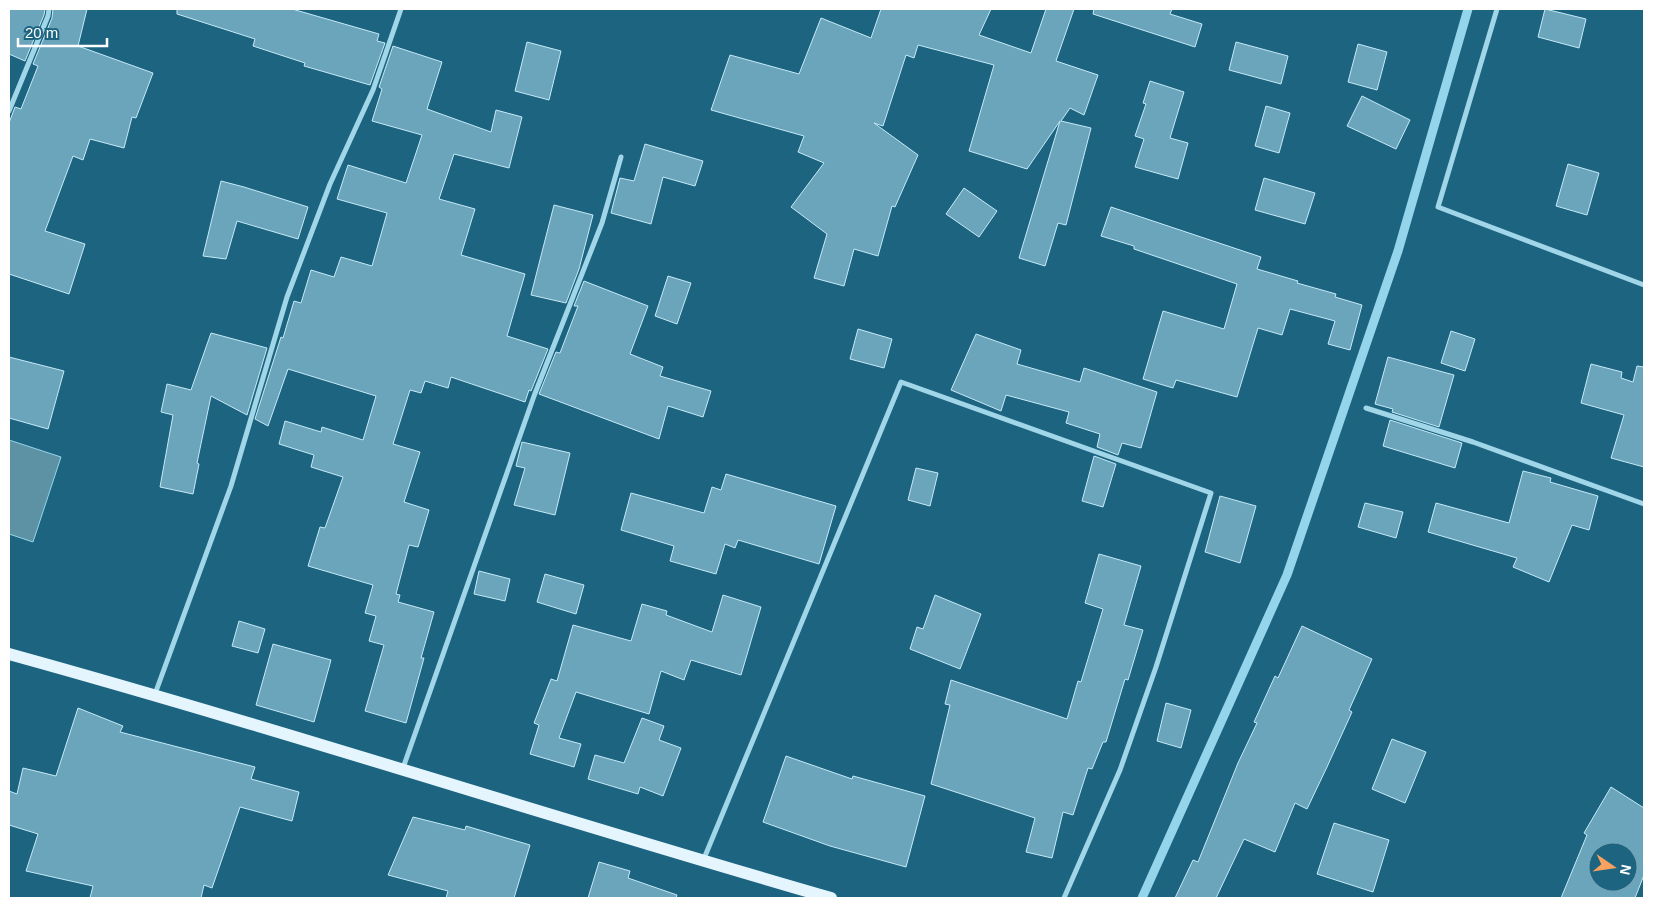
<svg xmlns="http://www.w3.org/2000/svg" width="1653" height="907" font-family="Arial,sans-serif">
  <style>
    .water { fill: #5d92a5; stroke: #94d5eb }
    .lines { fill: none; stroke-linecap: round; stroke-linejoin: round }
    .stream { stroke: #94d5eb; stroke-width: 9 }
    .building { fill: #6ba5bb; stroke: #c5eaf7; fill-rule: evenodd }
    .minor { stroke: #a1d6e9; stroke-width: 5 }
    .primary { stroke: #e4f5fe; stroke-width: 12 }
  </style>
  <rect width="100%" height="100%" fill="#1d6480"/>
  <path class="water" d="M9,440L61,457L33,542L9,534Z"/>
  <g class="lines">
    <path class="stream" d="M1142,898L1287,575L1398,251L1468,9"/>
  </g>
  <g class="building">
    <path d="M9,9H45L44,15L25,61L9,54Z"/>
    <path d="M53,9H87L78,46L153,73L136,118L132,117L124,148L90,139L83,160L73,156L45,231L85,244L69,294L9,274V123L15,107L21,109L38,66L33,64L52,18Z"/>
    <path d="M177,9H292L379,34L377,41L385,43L370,85L304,66L305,63L253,46L255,39L177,14Z"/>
    <path d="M881,9H991L979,35L1031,53L1046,9H1074L1056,61L1098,75L1084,115L1070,108L1061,121L1091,128L1066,225L1058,223L1045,266L1019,258L1060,121L1027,169L969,151L994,65L918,45L914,58L906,55L883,126L874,123L918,155L895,207L892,206L878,256L854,249L844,286L814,278L827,234L791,207L824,163L798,152L804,136L711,110L730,55L799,74L821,18L871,38Z"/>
    <path d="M1094,9H1172L1170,14L1202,24L1195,47L1093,14Z"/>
    <path d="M1545,9L1586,19L1579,48L1538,37Z"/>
    <path d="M527,42L561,51L549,100L515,91Z"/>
    <path d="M1236,42L1288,56L1281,84L1229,70Z"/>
    <path d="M1358,44L1387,52L1377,90L1348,82Z"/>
    <path d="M393,46L442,62L427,109L491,132L496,110L522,117L509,168L454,154L439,199L475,209L461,255L525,274L507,336L548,349L531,391L529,390L525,402L451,377L448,388L425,381L421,393L410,390L393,444L420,452L404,502L429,510L418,547L409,545L396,594L400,595L398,602L434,612L421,658H424L406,723L365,711L384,645L369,641L376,616L365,613L373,585L308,566L320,527L325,528L343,477L311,467L314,455L279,444L285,421L321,432L322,427L363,440L376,396L288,369L268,426L255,419L281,337L283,338L294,301L301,303L311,270L334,277L341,257L372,266L387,213L337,199L348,165L406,183L422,135L372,121L382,89L379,87Z"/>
    <path d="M1150,81L1184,92L1170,138L1188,143L1178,179L1135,167L1144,139L1135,136L1146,104L1143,103Z"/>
    <path d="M1362,96L1410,120L1396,149L1347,126Z"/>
    <path d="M1266,106L1290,113L1279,153L1255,146Z"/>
    <path d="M645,144L703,161L695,186L663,177L651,224L611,213L620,178L634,181Z"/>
    <path d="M1568,164L1599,173L1587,215L1556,206Z"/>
    <path d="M1264,178L1315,193L1305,224L1255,210Z"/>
    <path d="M221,181L244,187L308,207L298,239L237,221L226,259L203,256Z"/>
    <path d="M964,188L997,211L979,237L946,214Z"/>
    <path d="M554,205L593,215L579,269L566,303L531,295Z"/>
    <path d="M1111,207L1261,257L1257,269L1298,281L1297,283L1336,294L1335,297L1362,305L1350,350L1328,344L1335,321L1290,309L1282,335L1258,328L1237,397L1176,380L1173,388L1143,379L1163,311L1224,329L1237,284L1134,249V246L1101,236Z"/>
    <path d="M668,276L691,283L677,324L655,316Z"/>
    <path d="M584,281L648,306L630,354L663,367L660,376L711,391L703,417L668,406L659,439L539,394L556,352L560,353L578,306H574Z"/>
    <path d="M858,329L892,339L884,368L850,359Z"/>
    <path d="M1451,331L1475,339L1465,371L1441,363Z"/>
    <path d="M211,333L267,348L247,415L211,396L197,463L199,464L193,494L160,487L173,415L161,412L167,384L191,390Z"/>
    <path d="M976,334L1021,350L1017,364L1080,382L1084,368L1157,392L1141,448L1122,443L1118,455L1097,447L1100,434L1066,423L1069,412L1006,395L1001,411L951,390Z"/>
    <path d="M9,357L64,371L48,429L9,418Z"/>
    <path d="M1388,357L1454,375L1439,427L1392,412L1393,409L1375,404Z"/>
    <path d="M1591,364L1622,372L1621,378L1633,382L1637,366L1644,367V467L1611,458L1624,415L1581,403Z"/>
    <path d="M1390,420L1462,443L1455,468L1383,446Z"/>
    <path d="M522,442L570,453L555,515L514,505L525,468L516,466Z"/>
    <path d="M1094,456L1116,464L1103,507L1082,501Z"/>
    <path d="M916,468L938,473L930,506L908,500Z"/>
    <path d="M1523,471L1551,478L1550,482L1598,496L1589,530L1572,525L1549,582L1513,567L1517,558L1428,532L1436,503L1509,523Z"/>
    <path d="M726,474L836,506L819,564L738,540L735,548L725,544L716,574L670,561L674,546L621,530L631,493L704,513L712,487L721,490Z"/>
    <path d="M1220,496L1256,506L1240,563L1205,552Z"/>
    <path d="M1365,503L1403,512L1396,538L1358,527Z"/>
    <path d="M1099,554L1141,566L1124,625L1143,630L1128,680L1125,679L1106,742H1103L1092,769L1088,768L1073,815L1063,812L1052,858L1026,852L1035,818L931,784L950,705L945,704L951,680L1067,719L1078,681L1081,682L1103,609L1085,603Z"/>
    <path d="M479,571L510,579L505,601L474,594Z"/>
    <path d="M545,574L584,585L576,614L537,602Z"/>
    <path d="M723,595L761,607L741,675L691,660L684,680L661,671L649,714L576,692L559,738L581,744L574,767L530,754L539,725L534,723L551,679L557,681L573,625L631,641L642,604L667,611L666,615L712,632Z"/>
    <path d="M935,595L981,614L960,669L910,649L917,627L923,629Z"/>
    <path d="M239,621L265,629L258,653L232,646Z"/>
    <path d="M1302,626L1372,659L1349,710L1352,712L1327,767L1307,809L1295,803L1275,852L1244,839L1216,898H1175L1193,860L1198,862L1238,763L1257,723L1254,722L1275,676L1278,678Z"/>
    <path d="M273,644L331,660L314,722L256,705Z"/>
    <path d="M1166,703L1191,710L1181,748L1157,741Z"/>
    <path d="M78,708L123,726L120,732L255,767L251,779L299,792L292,821L240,807L212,888L204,885L201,898H90L93,886L26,871L38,834L9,825V791L17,794L23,768L56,776Z"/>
    <path d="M642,718L664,726L659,740L681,748L663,796L640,787L638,794L588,779L595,755L624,763Z"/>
    <path d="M1392,739L1426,752L1405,803L1372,789Z"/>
    <path d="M786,756L852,779L853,776L925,796L906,867L830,846L763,822Z"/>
    <path d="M1611,787L1644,808V875L1635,898H1561L1587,835L1584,833ZM1598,852H1628V882H1598Z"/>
    <path d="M413,817L465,830L466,826L530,845L514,898H446L448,891L388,875Z"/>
    <path d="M1334,823L1389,840L1373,892L1317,874Z"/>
    <path d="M599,862L630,871L628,878L677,895L676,898H588Z"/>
  </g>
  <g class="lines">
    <g class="minor">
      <path d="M1497,9L1438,207L1644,285"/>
      <path d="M9,111L48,16L49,9"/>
      <path d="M1366,408L1473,442L1644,504"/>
      <path d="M155,694L231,486L287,297L330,184L373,90L401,9"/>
      <path d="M403,768L534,396L602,223L621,157"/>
      <path d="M703,861L901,382L1211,493L1156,667L1120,770L1064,898"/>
    </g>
    <path class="primary" d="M9,654C284,730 556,819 831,898"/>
  </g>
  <rect width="1653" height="907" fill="none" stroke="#ffffff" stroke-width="20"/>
  <g transform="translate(1613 867) rotate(103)"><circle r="24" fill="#1d6480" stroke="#77a2b3"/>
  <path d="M0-4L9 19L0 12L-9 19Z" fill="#f9a15f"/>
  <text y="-8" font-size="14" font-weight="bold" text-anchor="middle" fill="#ffffff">N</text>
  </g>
  <path d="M18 38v8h89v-8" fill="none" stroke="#ffffff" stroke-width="2.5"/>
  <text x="25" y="38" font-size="15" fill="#ffffff" stroke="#1d6480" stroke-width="4" paint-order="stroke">20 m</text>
</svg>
